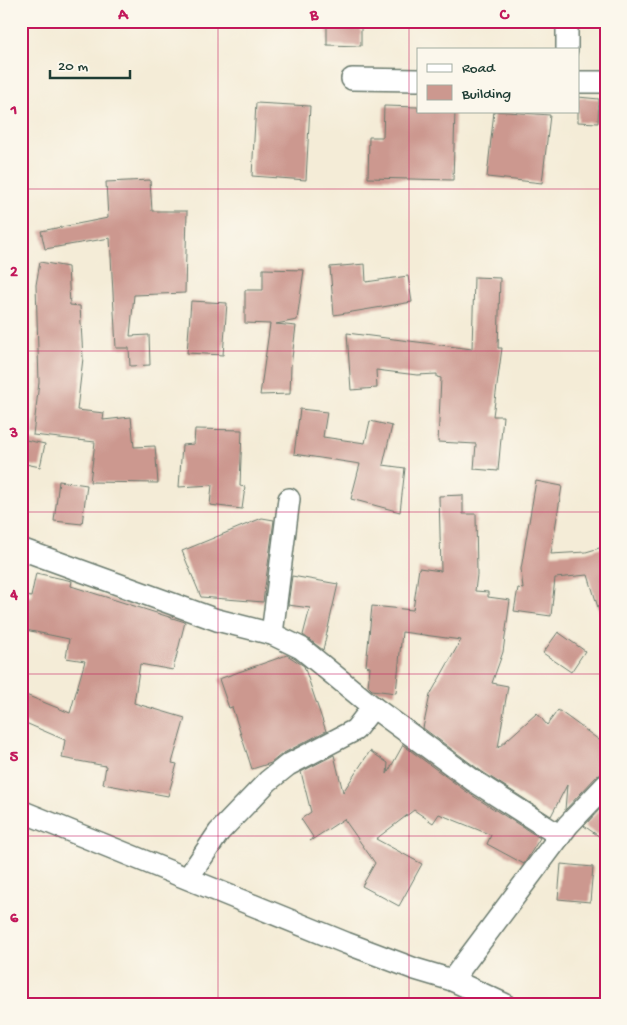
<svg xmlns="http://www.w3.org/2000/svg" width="627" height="1025" font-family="'Gochi Hand',sans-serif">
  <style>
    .building { fill: #cc988f }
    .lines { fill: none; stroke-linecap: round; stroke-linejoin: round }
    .minor-casing { stroke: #6a7a6d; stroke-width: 24 }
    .minor { stroke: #fff; stroke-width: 21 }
    .grid { fill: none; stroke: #c2185b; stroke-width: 1; stroke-opacity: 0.55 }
    .neatline { fill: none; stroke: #c2185b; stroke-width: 2 }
    .grid-label { font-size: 16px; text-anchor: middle; font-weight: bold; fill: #c2185b }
  </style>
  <rect width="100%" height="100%" fill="#fbf7ec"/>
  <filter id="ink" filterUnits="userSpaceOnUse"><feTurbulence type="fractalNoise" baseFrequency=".02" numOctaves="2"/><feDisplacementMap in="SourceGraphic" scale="10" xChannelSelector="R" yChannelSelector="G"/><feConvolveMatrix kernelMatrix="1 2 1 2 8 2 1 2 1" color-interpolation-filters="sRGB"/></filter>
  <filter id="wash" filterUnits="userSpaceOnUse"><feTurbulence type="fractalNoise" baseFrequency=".0096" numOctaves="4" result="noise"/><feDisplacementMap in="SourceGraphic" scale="20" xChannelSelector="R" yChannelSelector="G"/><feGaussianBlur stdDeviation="1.12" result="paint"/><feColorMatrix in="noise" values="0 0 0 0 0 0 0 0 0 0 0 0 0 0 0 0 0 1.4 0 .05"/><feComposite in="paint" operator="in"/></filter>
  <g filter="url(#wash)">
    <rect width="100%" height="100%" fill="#f4ecd7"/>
    <g id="blocks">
      <g class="building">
        <path d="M327,25L361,26V46L327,45Z"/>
        <path d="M578,97L599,99L598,123L578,122Z"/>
        <path d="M256,103L310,106L306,180L252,176Z"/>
        <path d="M384,106L418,107V111H455L453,180L368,178L369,137H383Z"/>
        <path d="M494,111L550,115L542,183L487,177Z"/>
        <path d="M150,180L152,211H187L185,293L134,295L130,336L149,335L150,365L130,366L129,348H116L110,238L45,249L41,231L108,218L106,182Z"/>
        <path d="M40,262L68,267L70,305L80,306L83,358L77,410L104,413L103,420L131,417L134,447L155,446L158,483L90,482L95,442L33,435L39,382L36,285Z"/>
        <path d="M365,264L366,282L408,276L412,302L334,315L330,267Z"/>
        <path d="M263,269L304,270L297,320L276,324L296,326L291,366L290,394L260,395L270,324L245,323V290H263Z"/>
        <path d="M474,277L500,278L498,348H502L493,416H503L498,471L474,469L476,444L438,442L441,378L437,377V374L417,375L376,370L377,388L351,390L347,333L472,349Z"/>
        <path d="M191,301L227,303L223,355L187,353Z"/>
        <path d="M300,409L327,412L323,437L365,443L370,421L392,426L383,465L405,468L400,512L351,499L360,464L294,454Z"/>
        <path d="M195,429L242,430L240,486L245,487L242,509L210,505L212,485L179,487L182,445L194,444Z"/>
        <path d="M21,439L45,444L40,467L21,463Z"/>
        <path d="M59,481L87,485L82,524L54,521Z"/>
        <path d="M536,481L562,486L551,554L586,552L606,546V613L600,614L588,575L555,578L551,616L514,611L518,588L523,589L521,569Z"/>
        <path d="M463,495V514H476L477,575L475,591L488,592V597L510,600L503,652L492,683L508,686L498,748L537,713L547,725L558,710L606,745V773L597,776L565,810L567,785L551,816L481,771L423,728L430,695L461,640L402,632L396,693L372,690L368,686L370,667L366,666L372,606L413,610L419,568L441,571L439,496Z"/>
        <path d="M262,518L274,520L263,602L201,597L182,551Z"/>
        <path d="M36,573L72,581L71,586L185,622L173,670L140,664L134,703L185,718L172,763L177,764L168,796L103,784L106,766L62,758L65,740L21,721V693L70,713L85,661L66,658L69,639L21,629V595L31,597Z"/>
        <path d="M292,576L338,584L323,650L303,635L310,608L288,605Z"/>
        <path d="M558,632L585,651L571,672L543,653Z"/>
        <path d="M287,655L304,666L326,731L282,754L271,763L252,769L232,707L229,708L219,679Z"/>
        <path d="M403,745L467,792L540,838L524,864L487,844L491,835L439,814L433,823L414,810L376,839L422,864L399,906L362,886L375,863L344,819L310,841L313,837L301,819L311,812L301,772L334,755L343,792L370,751L388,763L387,774Z"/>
        <path d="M601,808L606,812V841L584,826Z"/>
        <path d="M561,864L593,867L590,902L558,899Z"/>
      </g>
    </g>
  </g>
  <g filter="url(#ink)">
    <use href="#blocks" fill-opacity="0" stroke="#6a7a6d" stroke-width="1"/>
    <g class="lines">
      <defs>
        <g id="minor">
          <path d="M567,21V49"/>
          <path d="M352,79L418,80"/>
          <path d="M578,82H606"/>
          <path d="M21,549L217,620L272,634L301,648L373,707L474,781L560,836"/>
          <path d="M272,634L289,499"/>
          <path d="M21,811L346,943L415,969L452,980L504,1004"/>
          <path d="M188,878L219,832L268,781L288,765L355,730L373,707"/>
          <path d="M452,980L568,825L606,785"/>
        </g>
      </defs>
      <use href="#minor" class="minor-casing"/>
      <use href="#minor" class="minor"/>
    </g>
  </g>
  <path class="grid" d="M218,21V1004M409,21V1004M21,189H606M21,351H606M21,512H606M21,674H606M21,836H606"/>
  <rect width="627" height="1025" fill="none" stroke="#fbf7ec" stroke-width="55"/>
  <rect x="417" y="48" width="162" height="65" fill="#fbf7ec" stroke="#a3ada2"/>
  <rect x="427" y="64" width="25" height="8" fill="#ffffff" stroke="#a3ada2"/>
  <text x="462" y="72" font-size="15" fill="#1f3d34">Road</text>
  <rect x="427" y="85" width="25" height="15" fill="#cc988f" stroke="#a3ada2"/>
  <text x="462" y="98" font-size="15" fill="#1f3d34">Building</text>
  <path d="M50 70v8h80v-8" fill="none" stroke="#1f3d34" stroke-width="2.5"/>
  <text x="58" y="70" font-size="15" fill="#1f3d34" stroke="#fbf7ec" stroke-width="4" paint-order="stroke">20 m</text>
  <rect x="28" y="28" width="572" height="970" class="neatline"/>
  <g class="grid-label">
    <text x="123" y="19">A</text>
    <text x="314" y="19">B</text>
    <text x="504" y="19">C</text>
    <text x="14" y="114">1</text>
    <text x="14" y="276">2</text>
    <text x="14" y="437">3</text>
    <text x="14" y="599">4</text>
    <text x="14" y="761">5</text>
    <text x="14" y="922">6</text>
  </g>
</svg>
